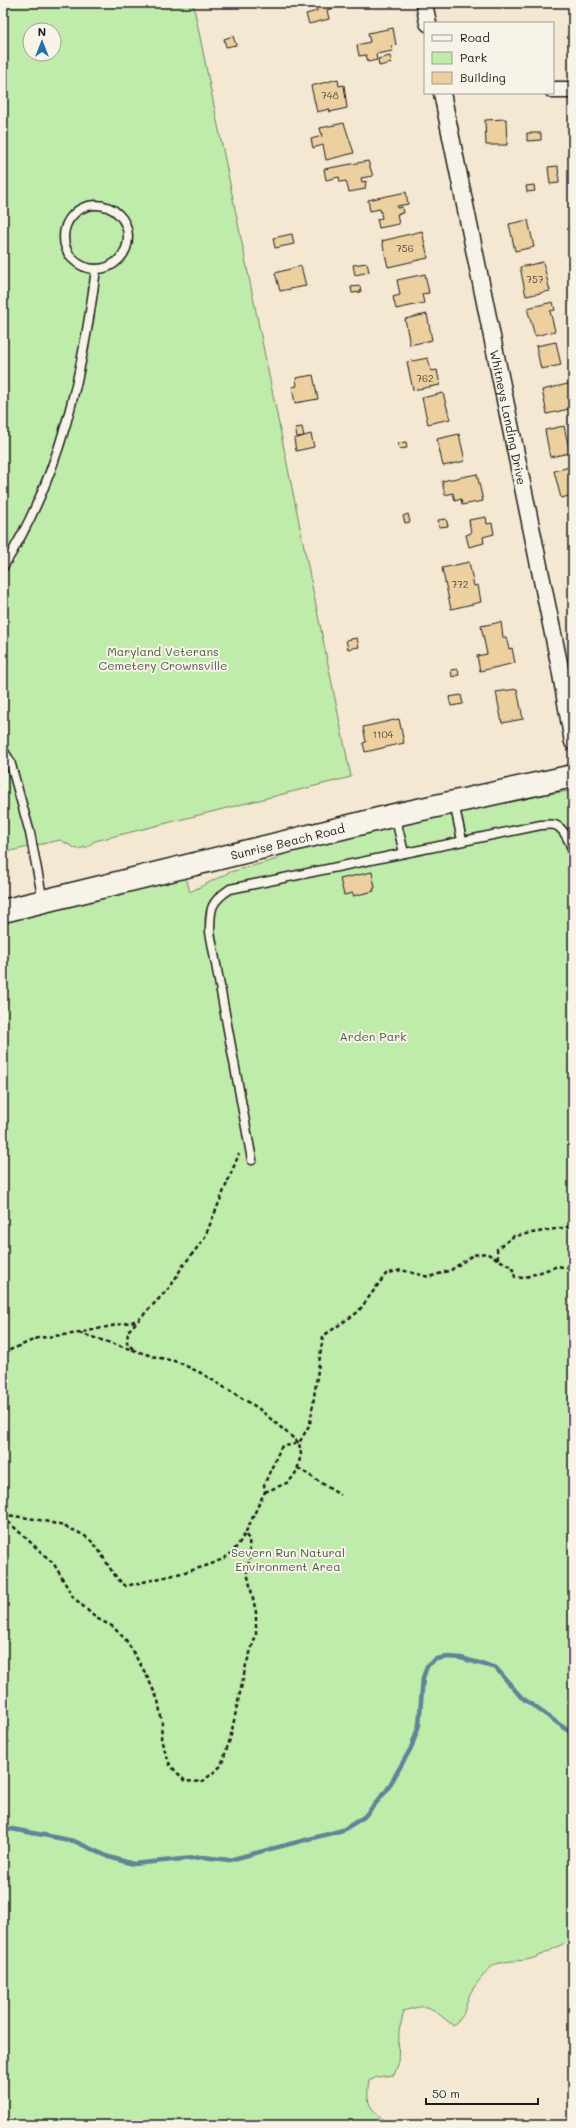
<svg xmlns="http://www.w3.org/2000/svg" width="576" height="2128" font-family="Mali,sans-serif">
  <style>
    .green { fill: #bfecaa; stroke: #6e8463; fill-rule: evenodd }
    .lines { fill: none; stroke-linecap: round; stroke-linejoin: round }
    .stream { stroke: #5f8598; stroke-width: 4.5 }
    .building { fill: #ecd0a0; stroke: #1c1c1c }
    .lane-casing { stroke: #1c1c1c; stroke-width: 11 }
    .street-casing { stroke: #1c1c1c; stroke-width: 19 }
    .secondary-casing { stroke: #1c1c1c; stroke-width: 25 }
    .path { stroke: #1c1c1c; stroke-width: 2.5; stroke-dasharray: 4 3; stroke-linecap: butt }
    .lane { stroke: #f7f3e8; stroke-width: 8 }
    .street { stroke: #f7f3e8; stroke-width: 16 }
    .secondary { stroke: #f7f3e8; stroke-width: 22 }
    .labels { text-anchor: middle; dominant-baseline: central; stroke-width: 4; stroke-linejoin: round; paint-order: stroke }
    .number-label { font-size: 10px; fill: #50493d }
    .street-label { font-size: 12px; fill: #1c1c1c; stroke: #f7f3e8 }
    .park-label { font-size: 12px; fill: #4d5a47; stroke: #f7f3e8 }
  </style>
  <rect width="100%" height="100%" fill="#f4e8d2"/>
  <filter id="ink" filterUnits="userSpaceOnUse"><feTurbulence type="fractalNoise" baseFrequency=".025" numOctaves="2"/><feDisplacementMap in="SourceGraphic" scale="8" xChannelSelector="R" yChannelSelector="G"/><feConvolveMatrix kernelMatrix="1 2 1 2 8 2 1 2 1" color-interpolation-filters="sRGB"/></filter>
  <g filter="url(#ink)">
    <g class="green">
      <path d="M3,3H193L351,777L95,841L87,847L77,849L60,840L6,852L3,857ZM30,30H54V54H30Z"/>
      <path d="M573,791V1940C556,1945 544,1957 526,1960C513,1962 498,1959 488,1970C482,1977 474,1986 470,1994C462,2010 469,2013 453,2025C431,2010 433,2001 404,2011L399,2031L398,2065L394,2075L377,2077L369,2081C365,2107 371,2108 389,2125H3V915L185,873L190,892L230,872L278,859V851L552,793Z"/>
    </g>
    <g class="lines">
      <path class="stream" d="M3,1831L12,1829L74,1841L109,1857L133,1864L203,1857L229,1860L343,1830L364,1817L387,1790L411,1748L419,1725L423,1678L427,1666L436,1659L448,1657L461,1658L496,1668L521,1697L573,1734"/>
    </g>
    <g class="building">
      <path d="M315,3H335L334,8L327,10L329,19L309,24L306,14L317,11Z"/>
      <path d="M393,28L396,45L391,46L393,51L376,54L377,60L368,62L366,55L359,56L357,45L370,42L368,33Z"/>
      <path d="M233,36L236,45L226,47L224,39Z"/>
      <path d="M390,56L392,63L379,66L378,59Z"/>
      <path d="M338,79L339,86L344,85L347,108L330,112L329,109L317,112L311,86Z"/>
      <path d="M506,119L507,145H486L485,120Z"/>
      <path d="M344,123L354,153L326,160L323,145L313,148L311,139L322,136L320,128Z"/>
      <path d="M527,133H541V140L527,141Z"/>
      <path d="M368,161L373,176L361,178L362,182L366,181L365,189L349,192L346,181L340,182L339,177L326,180L324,169Z"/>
      <path d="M558,166L559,183L550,184L548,167Z"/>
      <path d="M534,185L535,191L527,192L526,186Z"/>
      <path d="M406,192L408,204L397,206V208L402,207L403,213L397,214L399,224L379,228L377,219L382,218L380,209L370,211L368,200Z"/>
      <path d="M528,220L534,247L515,251L509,224Z"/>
      <path d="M422,231L428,258L388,267L382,241Z"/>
      <path d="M292,234L294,244L275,248L273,238Z"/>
      <path d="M543,262L550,291L526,296L520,267Z"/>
      <path d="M367,263L369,272L355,275L353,265Z"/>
      <path d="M301,266L306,286L280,291L275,273Z"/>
      <path d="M425,274L429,293L422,294L424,303L396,309L393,297L400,295L397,280Z"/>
      <path d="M360,286L361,292L352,293L351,287Z"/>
      <path d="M553,302L555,310L550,311L555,331L535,336L527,308Z"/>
      <path d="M427,314L432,340L410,345L405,319Z"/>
      <path d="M556,342L561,365L541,369L536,346Z"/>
      <path d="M428,358L431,371L437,370L440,385L413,390L407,362Z"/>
      <path d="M313,375L318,399L295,403L292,387L297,386L296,378Z"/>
      <path d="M572,383L573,408L547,414L542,390Z"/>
      <path d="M443,393L450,419L428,424L422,398Z"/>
      <path d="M564,426L570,453L550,457L545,430Z"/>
      <path d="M302,427L304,436L297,437L295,428Z"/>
      <path d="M311,434L314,447L296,451L294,439Z"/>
      <path d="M459,434L465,461L443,466L437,439Z"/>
      <path d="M406,442L407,448L399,449L398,443Z"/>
      <path d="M573,466V495L561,498L554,471Z"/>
      <path d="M477,474L483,501L462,505L461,499L455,501L453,493L445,495L442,481Z"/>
      <path d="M408,514L410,522L405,523L403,516Z"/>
      <path d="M486,517L487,524L492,523L494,534L483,537L484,543L469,547L466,535L471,533L469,520Z"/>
      <path d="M446,519L448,526L439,527L438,520Z"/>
      <path d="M469,562L474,586L478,585L481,602L451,609L442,568Z"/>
      <path d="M501,622L503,637H506L509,649L512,648L515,663L480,671L477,656L487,654L481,626Z"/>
      <path d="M357,638L359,647L348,649L346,640Z"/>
      <path d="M458,669L459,675L452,677L451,670Z"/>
      <path d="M517,689L523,719L502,723L496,692Z"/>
      <path d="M461,695L463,704L451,706L449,697Z"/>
      <path d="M399,719L404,743L365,752L363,743L366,742L363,727Z"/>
      <path d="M372,872L375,888L373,889L374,891L353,896V893L344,895L340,879Z"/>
    </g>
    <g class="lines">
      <defs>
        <g id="lane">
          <circle cx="96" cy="237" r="32"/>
          <path d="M3,567C60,478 83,373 96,269"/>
          <path d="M3,750L10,761L30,833L43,901"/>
          <path d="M454,803L462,840"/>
          <path d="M395,815L404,853"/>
          <path d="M252,1160L210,932C210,909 210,902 230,889L541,825C545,825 551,824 555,825C564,828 571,844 573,852"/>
        </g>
        <g id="street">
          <path d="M424,3L428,23"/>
          <path d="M553,90H573"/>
          <path id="s1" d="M442,93L559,663L573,742"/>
        </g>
        <g id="secondary">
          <path id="s2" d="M3,911L395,815L573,776"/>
        </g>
      </defs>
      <use href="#lane" class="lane-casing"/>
      <use href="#street" class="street-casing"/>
      <use href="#secondary" class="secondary-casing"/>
      <g class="path">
        <path d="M498,1259L497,1249L514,1236L573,1226"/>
        <path d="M79,1333L152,1356L178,1362L201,1373L258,1408L299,1443"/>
        <path d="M133,1349L127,1343L128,1331L171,1286L182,1267L204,1239L239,1154"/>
        <path d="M3,1353L38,1338L79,1333L135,1321"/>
        <path d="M298,1468L340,1495"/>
        <path d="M265,1492L289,1482L297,1471L301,1454L299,1443L310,1424L323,1336L358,1312L386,1274L401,1270L429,1277L451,1270L473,1255L486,1253L512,1267L515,1277L523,1278L558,1266L573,1269"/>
        <path d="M3,1515C28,1517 78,1524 95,1545C106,1559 111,1575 126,1586C149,1580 217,1568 231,1553C247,1537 254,1511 265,1492L264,1485L281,1447L299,1443"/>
        <path d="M3,1517L54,1564L73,1597L96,1618L112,1626L126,1640L146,1674L158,1700L162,1722L161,1740L170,1765L185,1781L202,1782L221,1766L230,1739L246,1665L256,1635V1612L247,1572L250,1555L249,1539L244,1533"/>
      </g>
      <use href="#lane" class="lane"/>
      <use href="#street" class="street"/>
      <use href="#secondary" class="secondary"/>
    </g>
  </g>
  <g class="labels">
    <g class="number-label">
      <text x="330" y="95">748</text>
      <text x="405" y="248">756</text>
      <text x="535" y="279">757</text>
      <text x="425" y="378">762</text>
      <text x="460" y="584">772</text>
      <text x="383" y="734">1104</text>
    </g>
    <g class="street-label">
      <text stroke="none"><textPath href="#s1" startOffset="331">Whitneys Landing Drive</textPath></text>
      <text stroke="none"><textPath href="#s2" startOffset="293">Sunrise Beach Road</textPath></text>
    </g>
    <g class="park-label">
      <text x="163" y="651">Maryland Veterans<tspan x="163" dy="14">Cemetery Crownsville</tspan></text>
      <text x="373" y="1036">Arden Park</text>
      <text x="288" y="1552">Severn Run Natural<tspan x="288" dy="14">Environment Area</tspan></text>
    </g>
  </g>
  <rect width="576" height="2128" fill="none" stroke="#f7f3e8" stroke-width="16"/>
  <rect x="8" y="8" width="560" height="2112" fill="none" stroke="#1c1c1c" stroke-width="1.5" filter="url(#ink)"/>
  <rect x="424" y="22" width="130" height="72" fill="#f7f3e8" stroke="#9f9d96"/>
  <rect x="432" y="35" width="20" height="6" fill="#f7f3e8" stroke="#9f9d96"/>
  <text x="460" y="42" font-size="12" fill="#1c1c1c">Road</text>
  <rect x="432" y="52" width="20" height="12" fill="#bfecaa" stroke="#9f9d96"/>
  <text x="460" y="62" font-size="12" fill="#1c1c1c">Park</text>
  <rect x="432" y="72" width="20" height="12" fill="#ecd0a0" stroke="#9f9d96"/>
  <text x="460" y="82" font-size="12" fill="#1c1c1c">Building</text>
  <g transform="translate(42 42)"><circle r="19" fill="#f7f3e8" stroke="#9f9d96"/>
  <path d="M0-3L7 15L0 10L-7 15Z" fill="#1f6fb2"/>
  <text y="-6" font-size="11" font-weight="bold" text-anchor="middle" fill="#1c1c1c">N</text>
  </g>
  <path d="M426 2098v6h112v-6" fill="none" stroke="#1c1c1c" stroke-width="2"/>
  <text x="432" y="2098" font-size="12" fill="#1c1c1c" stroke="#f7f3e8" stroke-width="3" paint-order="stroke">50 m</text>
</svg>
